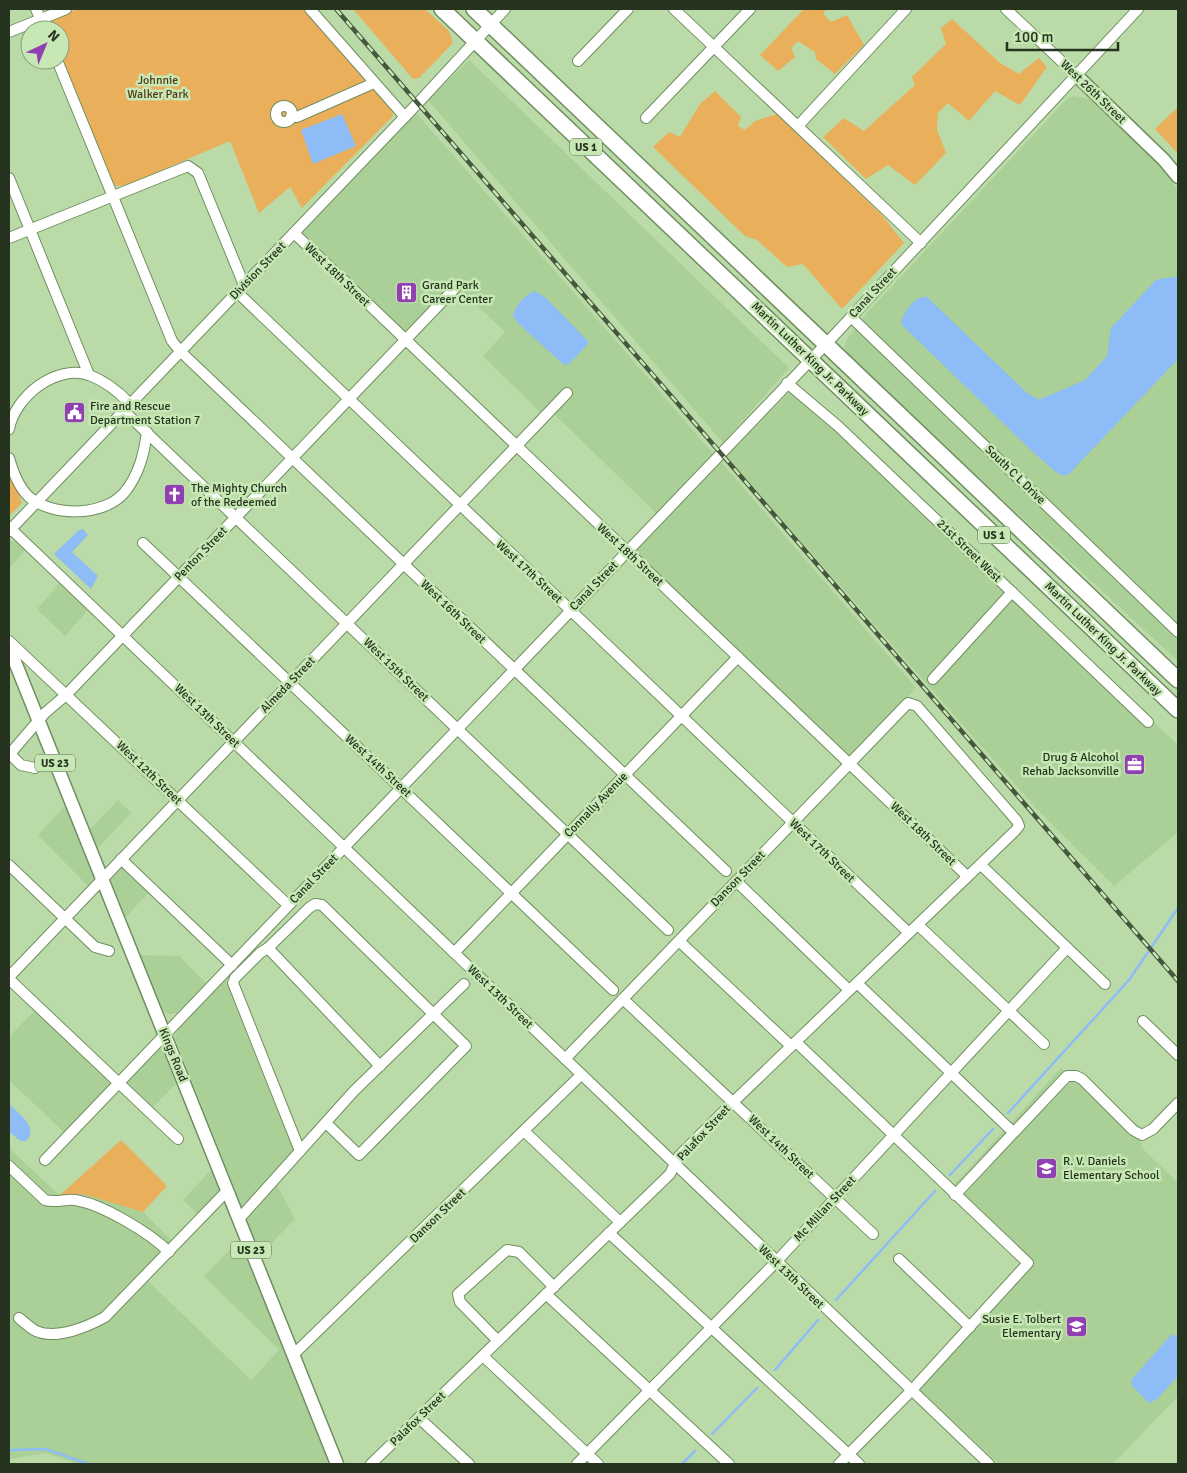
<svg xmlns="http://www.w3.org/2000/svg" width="1187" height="1473" font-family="Signika,sans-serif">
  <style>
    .built { fill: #aacf97 }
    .green { fill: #eaaf5a }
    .water { fill: #8dbcf7 }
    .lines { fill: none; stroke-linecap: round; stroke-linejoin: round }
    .stream { stroke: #8dbcf7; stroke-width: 2.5 }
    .minor-casing { stroke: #708e5f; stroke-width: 12 }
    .major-casing { stroke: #708e5f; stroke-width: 15 }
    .highway-casing { stroke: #708e5f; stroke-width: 18 }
    .minor { stroke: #fff; stroke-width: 10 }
    .major { stroke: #fff; stroke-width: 12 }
    .highway { stroke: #fff; stroke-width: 15 }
    .rail-casing { stroke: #46573d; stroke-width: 4.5 }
    .rail { stroke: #c7e8b5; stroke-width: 2.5; stroke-dasharray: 8; stroke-linecap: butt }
    .labels { text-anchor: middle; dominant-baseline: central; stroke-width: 5; stroke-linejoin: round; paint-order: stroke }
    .shield { fill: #c7e8b5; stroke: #56694c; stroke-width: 1 }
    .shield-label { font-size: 11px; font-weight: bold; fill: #26331f }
    .park-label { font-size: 12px; fill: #533a16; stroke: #c7e8b5 }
    .street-label { font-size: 12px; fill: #26331f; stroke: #c7e8b5 }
    .poi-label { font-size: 12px; fill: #26331f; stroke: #c7e8b5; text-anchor: start }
  </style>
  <rect width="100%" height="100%" fill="#badba8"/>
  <g class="built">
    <path d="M469,60L789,368L723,443L428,100Z"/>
    <path d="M1073,96L1089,99L1156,162L1178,190V661L848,357L844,349L846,341L867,313L1067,99Z"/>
    <path d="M416,113L618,343L713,454L657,514L548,408L542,414L483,356L505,332L461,290L404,346L294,240Z"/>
    <path d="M798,384L1178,745V832L1114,886L1036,808L726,456Z"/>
    <path d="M721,462L916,688L849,757L634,552Z"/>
    <path d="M9,541H16L26,550L9,568Z"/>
    <path d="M60,583L88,610L65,636L37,609Z"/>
    <path d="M118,800L131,813L98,848L90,829Z"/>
    <path d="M65,806L95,881L89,887L38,835Z"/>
    <path d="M121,865L149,892L126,917L110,877Z"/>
    <path d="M141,955L179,956L206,983L177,1013L168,1014L163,1011Z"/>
    <path d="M225,980L295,1152L272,1176L295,1219L261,1254L175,1038L179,1028Z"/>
    <path d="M36,1009L113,1083L65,1133L9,1080V1037Z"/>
    <path d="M161,1046L176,1084L152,1108L125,1083Z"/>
    <path d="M1061,1068L1141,1142L1142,1148L1178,1183V1396L1113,1464H999L918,1388L1034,1264L952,1187Z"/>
    <path d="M9,1148L59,1195L83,1194L143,1212L179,1248L148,1281L251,1380L279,1350L204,1276L239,1241L329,1464H78L46,1453L9,1459Z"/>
    <path d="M211,1170L220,1193L199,1215L183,1200Z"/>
  </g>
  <g class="green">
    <path d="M77,9H305L392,109L393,116L302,208L290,187L259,213L230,141L127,185L116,186L111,182L60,57V30H49L50,22Z"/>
    <path d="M353,9H425L449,31L453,43L419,78L413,79Z"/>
    <path d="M804,9H827L823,14L831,22L847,15L864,45L835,74L816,59L815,52L798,41L791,48L795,57L778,71L760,55Z"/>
    <path d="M952,19L1000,63L1019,74L1039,58L1047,67L1020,105L995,91L969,121L948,103L938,113L937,130L946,153L915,185L888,165L866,179L823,137L844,118L864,131L915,85L912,77L946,44L941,28Z"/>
    <path d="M715,91L741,117L738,126L745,130L755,121L777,114L880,213L904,243L842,309L803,264L787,267L757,240L745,236L653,147L669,132L680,137L700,104Z"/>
    <path d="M1178,107V154L1155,129Z"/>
    <path d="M9,472L21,495L19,496L22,503L9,516Z"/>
    <path d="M121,1140L167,1186L143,1212L83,1194L59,1196Z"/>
  </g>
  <g class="water">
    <path d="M342,114L356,146L313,164L301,130Z"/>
    <path d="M1178,276V359L1069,474L1064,476L1057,473L1033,452L901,324C903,313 915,295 927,297L1027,393L1037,399H1041L1085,380L1107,356L1111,328L1156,280Z"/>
    <path d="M535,291L546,298L588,341V344L569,364L564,365L518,323L513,316C514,307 526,294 535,291Z"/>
    <path d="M83,529L88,535L72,552L98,576L91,589L54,554L79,530Z"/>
    <path d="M9,1104C18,1113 40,1128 26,1141H21L9,1132Z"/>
    <path d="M1172,1334L1178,1337V1376L1157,1399L1149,1403L1132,1386L1131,1380Z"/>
  </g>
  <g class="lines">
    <g class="stream">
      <path d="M1008,1113L1129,980L1178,908"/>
      <path d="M950,1175L993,1129"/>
      <path d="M836,1300L935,1191"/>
      <path d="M775,1370L818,1320"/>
      <path d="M712,1434L757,1388"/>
      <path d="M9,1450L46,1449L88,1464"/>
      <path d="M682,1464L695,1451"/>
    </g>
    <defs>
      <g id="minor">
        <path d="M36,9L45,30"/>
        <path d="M310,9L405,117"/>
        <path d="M674,9L921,243"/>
        <path d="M1006,9L1076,75"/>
        <path d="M9,32L66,9"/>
        <path d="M57,60L172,341L180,351L726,871"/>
        <path d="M578,61L628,9"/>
        <circle cx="284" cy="114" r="8"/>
        <path d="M291,116L297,117L374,83"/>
        <path d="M646,118L750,9"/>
        <path d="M798,126L906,9"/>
        <path d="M9,178L89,375"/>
        <path d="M294,233L967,876"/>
        <path d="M9,238L188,166L198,173L244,285"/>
        <path d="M237,292L909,933"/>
        <path d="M851,317L1178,632"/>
        <path d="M787,383L838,426L1148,722"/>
        <path d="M124,411L668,930"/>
        <path d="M9,429C15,397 55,364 89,375C105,381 119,392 130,404"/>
        <path d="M9,458C13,472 18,486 28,496C51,517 103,517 124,493C139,475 144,454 147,432"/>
        <path d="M11,529L989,1464"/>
        <path d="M9,531L418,103L505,9"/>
        <path d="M143,543L613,990"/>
        <path d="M9,641L288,905"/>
        <path d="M933,679L1012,592"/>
        <path d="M9,753L21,765L35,768"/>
        <path d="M9,755L45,713L66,695L456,287"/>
        <path d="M121,859L232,965"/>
        <path d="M9,865L95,947L109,951"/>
        <path d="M981,865L1105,984"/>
        <path d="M736,881L849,990"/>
        <path d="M918,925L1044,1044"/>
        <path d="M679,941L791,1046"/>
        <path d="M268,948L260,953L235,978L233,983L300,1151"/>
        <path d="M454,953L738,657"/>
        <path d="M9,977L567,393"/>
        <path d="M9,979L178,1139"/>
        <path d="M858,984L1013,1132"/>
        <path d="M623,999L873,1234"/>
        <path d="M1143,1021L1178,1055"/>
        <path d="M796,1042L1028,1263L911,1391L839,1464"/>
        <path d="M326,1123L359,1155L466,1046L322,905L315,904L309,908L268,948L380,1066"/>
        <path d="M525,1132L620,1222"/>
        <path d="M45,1160L826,344L1138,9"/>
        <path d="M9,1166L45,1200C55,1203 65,1199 75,1200C102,1204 150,1233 169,1252"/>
        <path d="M955,1195L1067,1076H1076L1082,1079L1133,1130L1142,1135L1153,1129L1178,1103"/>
        <path d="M239,1219L354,1091L464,984"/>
        <path d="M609,1233L859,1464"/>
        <path d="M899,1259L970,1327"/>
        <path d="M546,1294L729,1464"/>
        <path d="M19,1318C24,1322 30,1328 36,1331C56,1340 87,1327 105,1317L227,1191"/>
        <path d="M498,1341L460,1302L458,1294L507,1250L519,1252L554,1287"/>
        <path d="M293,1355L581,1075"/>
        <path d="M483,1356L598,1464"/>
        <path d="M419,1418L469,1464"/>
        <path d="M371,1464L670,1174L679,1156L729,1106L1015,831L1019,826L1017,821L917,706L908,703L565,1059"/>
        <path d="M577,1464L776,1262L1067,948"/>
      </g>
      <g id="major">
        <path d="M1076,75L1164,160L1178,177"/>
        <path d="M9,647L337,1464"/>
      </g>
      <g id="highway">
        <path d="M442,9L1178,710"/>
        <path d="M474,9L1178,680"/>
      </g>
    </defs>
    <use href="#minor" class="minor-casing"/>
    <use href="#major" class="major-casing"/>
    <use href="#highway" class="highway-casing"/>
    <use href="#minor" class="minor"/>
    <use href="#major" class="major"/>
    <use href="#highway" class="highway"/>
    <defs>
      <path id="rail" d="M336,9L1178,981"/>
    </defs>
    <use href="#rail" class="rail-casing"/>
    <use href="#rail" class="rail"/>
  </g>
  <defs>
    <symbol id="building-square" viewBox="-11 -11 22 22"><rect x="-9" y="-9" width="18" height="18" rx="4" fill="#9040b0" stroke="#c7e8b5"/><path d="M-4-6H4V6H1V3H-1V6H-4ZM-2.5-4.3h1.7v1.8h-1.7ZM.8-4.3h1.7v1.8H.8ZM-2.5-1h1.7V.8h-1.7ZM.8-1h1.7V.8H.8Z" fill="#fff"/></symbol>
    <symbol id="civic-square" viewBox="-11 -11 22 22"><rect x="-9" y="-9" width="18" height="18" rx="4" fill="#9040b0" stroke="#c7e8b5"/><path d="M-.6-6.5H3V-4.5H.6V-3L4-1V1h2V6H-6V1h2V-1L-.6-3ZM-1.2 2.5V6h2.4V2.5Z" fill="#fff"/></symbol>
    <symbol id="church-square" viewBox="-11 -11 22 22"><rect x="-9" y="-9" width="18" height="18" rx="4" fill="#9040b0" stroke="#c7e8b5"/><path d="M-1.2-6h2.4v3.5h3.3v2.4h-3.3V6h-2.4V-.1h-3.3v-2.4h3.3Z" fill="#fff"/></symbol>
    <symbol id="office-square" viewBox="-11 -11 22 22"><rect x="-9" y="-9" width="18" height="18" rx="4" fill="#9040b0" stroke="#c7e8b5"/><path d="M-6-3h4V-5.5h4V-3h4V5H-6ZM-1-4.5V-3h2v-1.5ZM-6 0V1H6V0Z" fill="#fff"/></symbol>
    <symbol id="school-square" viewBox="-11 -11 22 22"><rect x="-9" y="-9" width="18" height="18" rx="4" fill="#9040b0" stroke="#c7e8b5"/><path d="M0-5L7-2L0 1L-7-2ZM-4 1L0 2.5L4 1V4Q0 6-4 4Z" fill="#fff"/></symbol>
  </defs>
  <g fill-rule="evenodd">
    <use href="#building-square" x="394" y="280" width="25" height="25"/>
    <use href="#civic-square" x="62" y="400" width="25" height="25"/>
    <use href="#church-square" x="162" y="482" width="25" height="25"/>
    <use href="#office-square" x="1122" y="752" width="25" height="25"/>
    <use href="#school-square" x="1034" y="1156" width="25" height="25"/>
    <use href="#school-square" x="1064" y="1314" width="25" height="25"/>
  </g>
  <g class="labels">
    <g class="shield">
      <rect x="570" y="138.5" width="32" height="17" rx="4"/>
      <rect x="978" y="526.5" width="32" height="17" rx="4"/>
      <rect x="35" y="754.5" width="40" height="17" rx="4"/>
      <rect x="231" y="1241.5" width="40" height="17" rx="4"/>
    </g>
    <g class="shield-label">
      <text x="586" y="147">US 1</text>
      <text x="994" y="535">US 1</text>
      <text x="55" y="763">US 23</text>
      <text x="251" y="1250">US 23</text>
    </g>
    <g class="park-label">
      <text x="158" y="80">Johnnie<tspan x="158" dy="14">Walker Park</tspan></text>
    </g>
    <g class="street-label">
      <text transform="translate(1093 92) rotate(44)">West 26th Street</text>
      <text transform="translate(258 271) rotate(-46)">Division Street</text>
      <text transform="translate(337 275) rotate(44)">West 18th Street</text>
      <text transform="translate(873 293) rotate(-47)">Canal Street</text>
      <text transform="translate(810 359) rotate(44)">Martin Luther King Jr. Parkway</text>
      <text transform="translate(1015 475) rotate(44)">South C L Drive</text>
      <text transform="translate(969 551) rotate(44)">21st Street West</text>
      <text transform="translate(201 554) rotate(-46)">Penton Street</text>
      <text transform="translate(630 555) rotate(43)">West 18th Street</text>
      <text transform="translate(529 572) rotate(43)">West 17th Street</text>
      <text transform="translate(594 586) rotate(-46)">Canal Street</text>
      <text transform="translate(453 612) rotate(44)">West 16th Street</text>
      <text transform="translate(1103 639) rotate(44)">Martin Luther King Jr. Parkway</text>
      <text transform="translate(396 670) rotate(44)">West 15th Street</text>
      <text transform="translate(288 685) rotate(-46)">Almeda Street</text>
      <text transform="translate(207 716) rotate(44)">West 13th Street</text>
      <text transform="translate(378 766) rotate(43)">West 14th Street</text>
      <text transform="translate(149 773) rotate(44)">West 12th Street</text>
      <text transform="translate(596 805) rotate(-46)">Connally Avenue</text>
      <text transform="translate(923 834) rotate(44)">West 18th Street</text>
      <text transform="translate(822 851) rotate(44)">West 17th Street</text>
      <text transform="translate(314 879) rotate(-46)">Canal Street</text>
      <text transform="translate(738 879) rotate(-46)">Danson Street</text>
      <text transform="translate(500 997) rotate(44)">West 13th Street</text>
      <text transform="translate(173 1055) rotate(68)">Kings Road</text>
      <text transform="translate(704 1133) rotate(-47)">Palafox Street</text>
      <text transform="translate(781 1147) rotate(44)">West 14th Street</text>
      <text transform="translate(825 1209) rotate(-47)">Mc Millan Street</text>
      <text transform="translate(438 1216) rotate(-44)">Danson Street</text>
      <text transform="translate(791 1277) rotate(44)">West 13th Street</text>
      <text transform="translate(418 1419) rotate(-44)">Palafox Street</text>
    </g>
    <g class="poi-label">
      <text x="422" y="285">Grand Park<tspan x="422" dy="14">Career Center</tspan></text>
      <text x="90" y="406">Fire and Rescue<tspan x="90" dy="14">Department Station 7</tspan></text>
      <text x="191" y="488">The Mighty Church<tspan x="191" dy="14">of the Redeemed</tspan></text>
      <text x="1119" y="757" text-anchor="end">Drug &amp; Alcohol<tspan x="1119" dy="14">Rehab Jacksonville</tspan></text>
      <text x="1063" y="1161">R. V. Daniels<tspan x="1063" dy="14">Elementary School</tspan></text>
      <text x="1061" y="1319" text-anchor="end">Susie E. Tolbert<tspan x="1061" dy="14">Elementary</tspan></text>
    </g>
  </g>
  <rect width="1187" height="1473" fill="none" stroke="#26331f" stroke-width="20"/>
  <g transform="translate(45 45) rotate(44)"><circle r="24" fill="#c7e8b5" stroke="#87a079"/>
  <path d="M0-4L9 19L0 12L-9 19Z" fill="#9040b0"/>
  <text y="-8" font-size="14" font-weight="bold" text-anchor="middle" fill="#26331f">N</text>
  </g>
  <path d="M1007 42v8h111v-8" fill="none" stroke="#26331f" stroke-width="2.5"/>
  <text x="1014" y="42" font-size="15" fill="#26331f" stroke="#c7e8b5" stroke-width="4" paint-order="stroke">100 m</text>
</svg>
